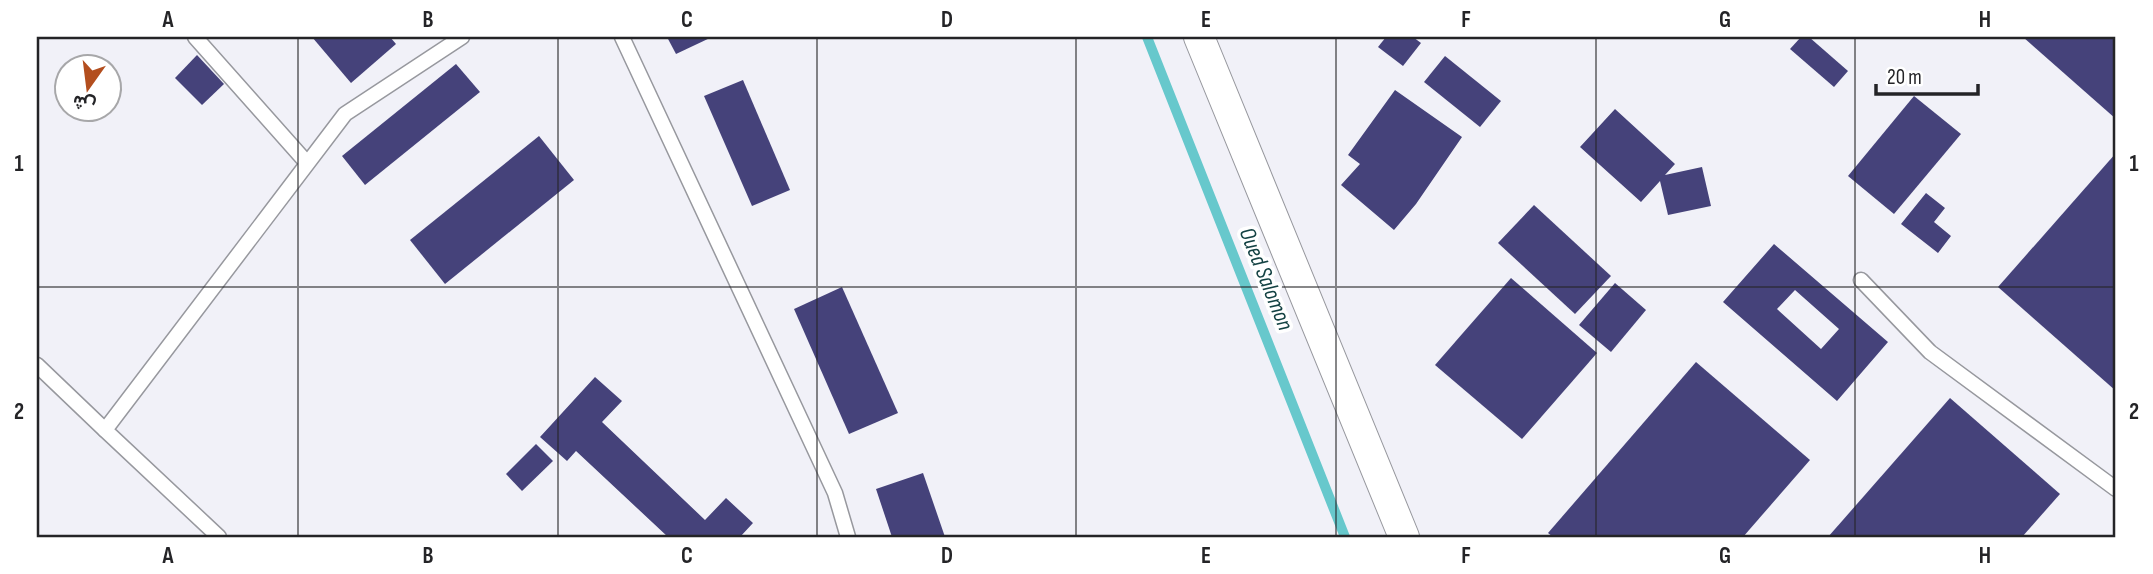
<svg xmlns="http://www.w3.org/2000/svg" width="2153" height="574" font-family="'Sofia Sans Condensed',Vazirmatn,sans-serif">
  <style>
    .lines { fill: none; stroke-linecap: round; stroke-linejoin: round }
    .stream { stroke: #67c8cc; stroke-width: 10 }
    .building { fill: #45427a; fill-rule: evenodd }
    .service-casing { stroke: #97989e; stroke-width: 17 }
    .minor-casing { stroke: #97989e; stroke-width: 32 }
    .service { stroke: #fff; stroke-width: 14 }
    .minor { stroke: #fff; stroke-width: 30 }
    .grid { fill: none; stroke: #242427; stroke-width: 2; stroke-opacity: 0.55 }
    .labels { text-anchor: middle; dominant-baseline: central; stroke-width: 7; stroke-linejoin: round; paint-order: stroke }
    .water-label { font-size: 23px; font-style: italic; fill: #144243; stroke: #fff }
    .neatline { fill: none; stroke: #242427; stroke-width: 2.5 }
    .grid-label { font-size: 23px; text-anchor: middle; font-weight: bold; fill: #242427 }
  </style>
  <rect width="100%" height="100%" fill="#f1f1f8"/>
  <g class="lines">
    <path class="stream" d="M1147,37L1345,537"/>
  </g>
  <g class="building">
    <path d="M312,37H390L396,44L351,83Z"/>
    <path d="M667,37H712L676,54Z"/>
    <path d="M1386,37H1413L1421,43L1403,66L1378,47Z"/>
    <path d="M1801,37H1809L1848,71L1834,87L1790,49Z"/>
    <path d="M2023,37H2116V119Z"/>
    <path d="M197,55L224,84L202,105L175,78Z"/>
    <path d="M1445,56L1501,101L1480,127L1424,82Z"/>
    <path d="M456,64L480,92L365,185L342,156Z"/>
    <path d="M743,80L790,190L752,206L704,96Z"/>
    <path d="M1395,90L1462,137L1416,204L1394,230L1341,185L1360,164L1348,155Z"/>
    <path d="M1914,96L1961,134L1894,214L1848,176Z"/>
    <path d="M1615,109L1675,164L1665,175L1702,167L1711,206L1668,215L1660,181L1641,202L1580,147Z"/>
    <path d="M539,136L574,180L445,284L410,240Z"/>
    <path d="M2116,153V391L1998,287Z"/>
    <path d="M1926,193L1945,208L1934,222L1951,236L1938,253L1901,224Z"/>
    <path d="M1534,205L1611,276L1575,314L1498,243Z"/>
    <path d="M1774,244L1888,342L1837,401L1723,302ZM1795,290L1839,329L1821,349L1777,309Z"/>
    <path d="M1511,278L1597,353L1522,439L1435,365Z"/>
    <path d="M1615,283L1646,310L1611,352L1579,325Z"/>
    <path d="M842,287L898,413L849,434L794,309Z"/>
    <path d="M1696,362L1810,460L1743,537H1553L1548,533Z"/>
    <path d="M595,377L622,401L602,422L705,520L726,498L753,523L740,537H668L576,451L567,461L540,437Z"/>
    <path d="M1950,398L2060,494L2022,537H1828Z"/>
    <path d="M536,444L553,461L522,491L506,474Z"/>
    <path d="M923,473L945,537H892L876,489Z"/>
  </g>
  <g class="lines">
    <defs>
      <g id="service">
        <path d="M195,37L307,163"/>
        <path d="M622,37L835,493L848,537"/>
        <path d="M1861,280L1930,352L2116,489"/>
        <path d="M37,365L105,430"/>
        <path d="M219,537L105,430L345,114L462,37"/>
      </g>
      <path id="minor" d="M1199,37L1404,537"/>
    </defs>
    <use href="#service" class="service-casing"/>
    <use href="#minor" class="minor-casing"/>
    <use href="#service" class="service"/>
    <use href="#minor" class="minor"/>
  </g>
  <path class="grid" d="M298,37V537M558,37V537M817,37V537M1076,37V537M1336,37V537M1596,37V537M1855,37V537M37,287H2116"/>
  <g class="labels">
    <g class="water-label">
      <text transform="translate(1266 279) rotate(68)">Oued Salomon</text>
    </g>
  </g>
  <rect width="2153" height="574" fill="none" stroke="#ffffff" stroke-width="77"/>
  <g transform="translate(88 88) rotate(194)"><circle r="33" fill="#ffffff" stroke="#a7a7a9" stroke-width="2"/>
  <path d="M0-5L12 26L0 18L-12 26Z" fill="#b34e1e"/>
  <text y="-10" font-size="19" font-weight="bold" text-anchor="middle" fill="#242427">ش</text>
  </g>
  <path d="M1876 84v10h102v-10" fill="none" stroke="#242427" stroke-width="3.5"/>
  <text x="1887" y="84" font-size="21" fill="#242427" stroke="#ffffff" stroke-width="5" paint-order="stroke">20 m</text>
  <rect x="38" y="38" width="2076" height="498" class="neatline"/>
  <g class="grid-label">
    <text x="168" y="27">A</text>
    <text x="428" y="27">B</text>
    <text x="687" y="27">C</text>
    <text x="947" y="27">D</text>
    <text x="1206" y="27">E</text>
    <text x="1466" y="27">F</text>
    <text x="1725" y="27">G</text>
    <text x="1985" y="27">H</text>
    <text x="19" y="171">1</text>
    <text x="2134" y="171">1</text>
    <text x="19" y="419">2</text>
    <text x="2134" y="419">2</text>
    <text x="168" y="563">A</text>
    <text x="428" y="563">B</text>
    <text x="687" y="563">C</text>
    <text x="947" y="563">D</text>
    <text x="1206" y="563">E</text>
    <text x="1466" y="563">F</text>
    <text x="1725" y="563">G</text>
    <text x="1985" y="563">H</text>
  </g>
</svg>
